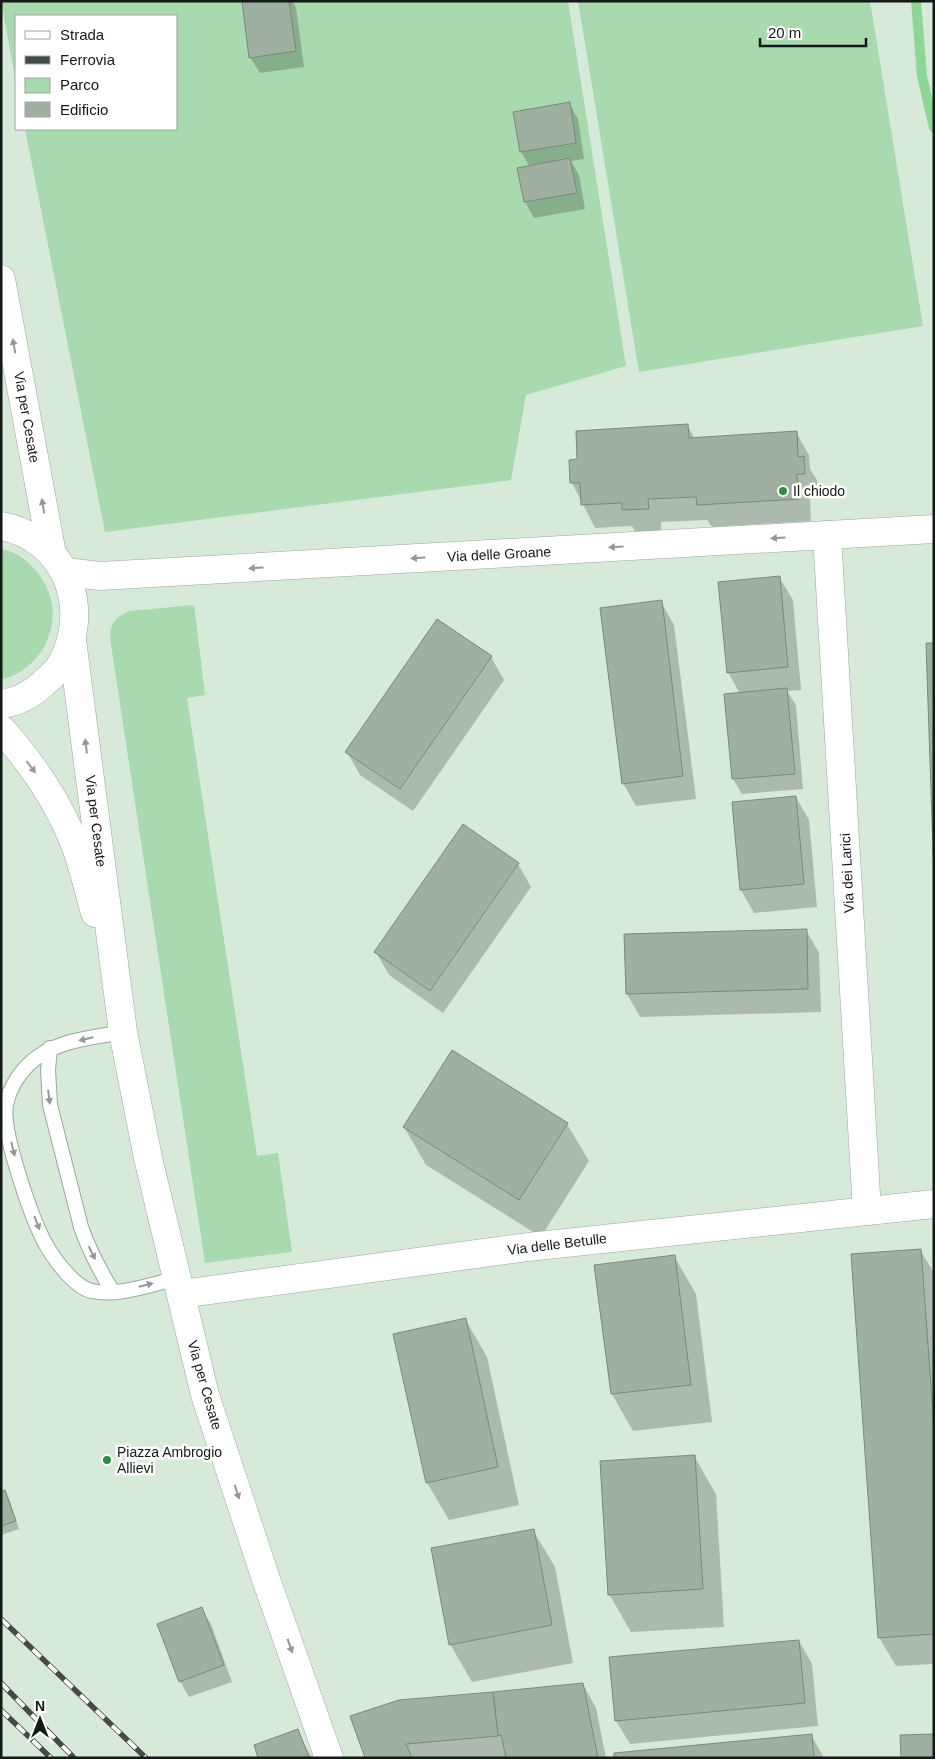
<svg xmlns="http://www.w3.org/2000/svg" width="935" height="1759" font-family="Arial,sans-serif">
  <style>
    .green { fill: #a9d9ae }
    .shadow { fill: #0003 }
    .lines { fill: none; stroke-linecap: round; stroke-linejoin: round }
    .stream { stroke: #8dd696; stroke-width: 10 }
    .building { fill: #9fb0a0; stroke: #79897b }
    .service-casing { stroke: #98a999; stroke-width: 16 }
    .minor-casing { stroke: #98a999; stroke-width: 29 }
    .tertiary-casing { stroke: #98a999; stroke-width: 29 }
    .service { stroke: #fff; stroke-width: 14 }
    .minor { stroke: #fff; stroke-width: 28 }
    .tertiary { stroke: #fff; stroke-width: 28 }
    .rail-casing { stroke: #434b44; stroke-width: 5.5 }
    .rail { stroke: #fff; stroke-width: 4; stroke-dasharray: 11; stroke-linecap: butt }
    .oneway { fill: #959895 }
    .poi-dot { fill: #2c8e43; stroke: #fff; stroke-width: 2 }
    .labels { text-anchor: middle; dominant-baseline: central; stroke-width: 5; stroke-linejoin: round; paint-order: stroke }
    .street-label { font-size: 14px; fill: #131914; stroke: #fff }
    .poi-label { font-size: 14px; fill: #131914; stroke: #fff; text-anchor: start }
  </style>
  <rect width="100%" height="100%" fill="#d7e9d9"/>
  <g class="green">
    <path d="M1,1H568L626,366L526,395L511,480L105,532L25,129H176V16H16V82Z"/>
    <path d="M578,1H870L923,326L639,372Z"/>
    <path d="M1,549C15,551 27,560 36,571C70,610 49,667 1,680Z"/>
    <path d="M194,605L205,695L187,698L257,1156L278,1153L292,1252L205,1263L110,638C110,623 116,616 130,611Z"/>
  </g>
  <g class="shadow">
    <path d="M243,1H293L296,8L304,67L260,73L250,57Z"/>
    <path d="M569,103L578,119L584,159L571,161L579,175L585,209L534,218L525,202L519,169L530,167L521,152Z"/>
    <path d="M687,425L695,439L796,432L809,455L810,469L817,480L818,497H810L811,521L712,527L707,520L661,522V532L636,533L632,526L595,528L572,483L579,460Z"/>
    <path d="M779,577L793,600L801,690L787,691L796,705L803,789L742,794L733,779L740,694L728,672Z"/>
    <path d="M661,602L674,625L696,799L636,806L623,783Z"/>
    <path d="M491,657L504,680L413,811L360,775L347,752Z"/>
    <path d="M796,797L809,820L817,907L754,913L741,890Z"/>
    <path d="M518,864L531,887L443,1013L389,975L376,952Z"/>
    <path d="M806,930L819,953L821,1012L640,1017L627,994Z"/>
    <path d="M452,1052L567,1124L589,1161L541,1237L426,1165L404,1127Z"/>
    <path d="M920,1250L934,1273V1664L896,1666L879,1637Z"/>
    <path d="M674,1256L696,1294L712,1422L633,1431L612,1394Z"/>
    <path d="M465,1319L487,1357L519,1505L449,1520L427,1483Z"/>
    <path d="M694,1456L716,1494L724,1627L631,1632L609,1594Z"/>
    <path d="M5,1491L9,1499L19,1529L1,1535V1492Z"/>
    <path d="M533,1530L555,1567L573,1663L472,1682L450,1644Z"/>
    <path d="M201,1609L211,1624L232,1682L189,1697L180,1681Z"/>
    <path d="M799,1641L812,1664L818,1726L630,1744L616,1721Z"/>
    <path d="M583,1684L596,1708L606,1758H366L352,1717Z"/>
    <path d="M297,1730L312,1758H260Z"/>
    <path d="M811,1735L824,1758H615Z"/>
  </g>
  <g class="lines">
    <path class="stream" d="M916,1L922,76L934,128"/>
  </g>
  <g class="building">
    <path d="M242,1H289L296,51L249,58Z"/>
    <path d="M570,102L576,143L520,152L513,112Z"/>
    <path d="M570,158L577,193L524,202L517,168Z"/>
    <path d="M688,424L689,438L797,431L798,457L804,456L805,474H797L799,499L697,505L696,497L648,499L649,509L622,510V503L581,505L580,483H570L569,460L577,459L576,431Z"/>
    <path d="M780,576L788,667L727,673L718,582Z"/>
    <path d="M662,600L683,776L622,784L600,608Z"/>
    <path d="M437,619L492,656L400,789L345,752Z"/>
    <path d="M926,643H934V879Z"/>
    <path d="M787,688L795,774L732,779L724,694Z"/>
    <path d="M796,796L804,884L740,890L732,802Z"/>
    <path d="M463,824L519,863L430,991L374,952Z"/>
    <path d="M807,929L808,989L626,994L624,934Z"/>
    <path d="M452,1050L568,1123L519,1200L403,1127Z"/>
    <path d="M921,1249L934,1427V1634L878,1638L851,1254Z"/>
    <path d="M675,1255L691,1385L611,1394L594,1265Z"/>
    <path d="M466,1318L498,1467L426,1483L393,1334Z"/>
    <path d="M695,1455L703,1589L608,1595L600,1461Z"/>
    <path d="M5,1490L16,1521L1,1526V1491Z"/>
    <path d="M534,1529L552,1625L449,1645L431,1548Z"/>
    <path d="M202,1607L224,1665L179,1682L157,1624Z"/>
    <path d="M799,1640L805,1703L615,1721L609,1657Z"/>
    <path d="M583,1683L598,1758H506L501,1735L498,1736L493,1692Z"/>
    <path d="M493,1692L498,1736L406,1744L412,1758H365L350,1716L399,1700Z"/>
    <path d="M298,1729L309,1758H258L254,1745Z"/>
    <path d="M812,1734L814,1758H614V1753Z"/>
    <path d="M934,1734V1758H901L900,1735Z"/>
  </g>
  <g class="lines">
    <defs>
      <g id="service">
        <path d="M123,1032C91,1038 52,1040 28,1065C18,1075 9,1090 6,1105C1,1131 32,1219 45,1243C53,1258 75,1288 92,1291C117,1297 153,1284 178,1278"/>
        <path d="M50,1048L48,1070L50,1105L81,1227C89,1250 100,1271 113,1292"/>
      </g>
      <g id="minor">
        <path d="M827,535L867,1211"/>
        <path d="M65,572L100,576L934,529"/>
        <path d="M72,640L123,1032L148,1158L205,1395L267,1582L329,1758"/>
        <path d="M1,729C32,763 61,806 77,850C84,870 89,892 95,913"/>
        <path d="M181,1294L528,1247L934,1204"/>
      </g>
      <g id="tertiary">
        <path d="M1,279L52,554"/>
        <path d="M1,526C67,538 93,611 60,666C57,671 52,676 47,680C35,692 19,702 1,704"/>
      </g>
    </defs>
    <use href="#service" class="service-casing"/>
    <use href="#minor" class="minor-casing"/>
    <use href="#tertiary" class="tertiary-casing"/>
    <use href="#service" class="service"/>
    <use href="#minor" class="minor"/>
    <use href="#tertiary" class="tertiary"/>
    <defs>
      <g id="rail">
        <path d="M1,1619L146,1758"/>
        <path d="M1,1683L74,1758"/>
        <path d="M1,1710L51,1758"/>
      </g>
    </defs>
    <use href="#rail" class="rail-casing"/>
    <use href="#rail" class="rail"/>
  </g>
  <defs><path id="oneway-solid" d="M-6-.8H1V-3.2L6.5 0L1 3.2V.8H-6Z" transform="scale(1.25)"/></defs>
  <g class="oneway">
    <use href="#oneway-solid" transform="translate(14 346) rotate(-100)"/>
    <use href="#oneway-solid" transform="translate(43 506) rotate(-100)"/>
    <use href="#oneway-solid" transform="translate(778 538) rotate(177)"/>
    <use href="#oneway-solid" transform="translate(616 547) rotate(177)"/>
    <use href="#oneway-solid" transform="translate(418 558) rotate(177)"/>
    <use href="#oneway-solid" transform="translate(256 568) rotate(177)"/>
    <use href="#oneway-solid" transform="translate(86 746) rotate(-97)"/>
    <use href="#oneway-solid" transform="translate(31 767) rotate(53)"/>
    <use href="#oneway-solid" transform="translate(86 1039) rotate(167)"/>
    <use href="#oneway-solid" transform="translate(49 1097) rotate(83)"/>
    <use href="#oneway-solid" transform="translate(13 1149) rotate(77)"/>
    <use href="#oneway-solid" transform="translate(37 1223) rotate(69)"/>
    <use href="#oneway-solid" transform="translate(92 1253) rotate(64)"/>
    <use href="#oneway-solid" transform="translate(146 1285) rotate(-14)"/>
    <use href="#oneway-solid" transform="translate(237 1492) rotate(72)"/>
    <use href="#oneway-solid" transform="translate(290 1646) rotate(71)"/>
  </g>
  <g class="poi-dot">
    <circle cx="783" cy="491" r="5"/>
    <circle cx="107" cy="1460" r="5"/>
  </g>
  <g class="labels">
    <g class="street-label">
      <text transform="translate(27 417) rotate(80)">Via per Cesate</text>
      <text transform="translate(499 554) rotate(-3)">Via delle Groane</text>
      <text transform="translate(96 821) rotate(83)">Via per Cesate</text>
      <text transform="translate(847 873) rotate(-93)">Via dei Larici</text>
      <text transform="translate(557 1244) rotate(-7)">Via delle Betulle</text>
      <text transform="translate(205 1385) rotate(74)">Via per Cesate</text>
    </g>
    <g class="poi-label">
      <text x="793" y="491">Il chiodo</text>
      <text x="117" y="1452">Piazza Ambrogio<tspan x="117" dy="16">Allievi</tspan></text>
    </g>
  </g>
  <rect width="935" height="1759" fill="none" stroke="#131914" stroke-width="5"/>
  <rect x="15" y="15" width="162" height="115" fill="#ffffff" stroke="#a1a3a1"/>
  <rect x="25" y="31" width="25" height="8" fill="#ffffff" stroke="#a1a3a1"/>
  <text x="60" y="40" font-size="15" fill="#131914">Strada</text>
  <rect x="25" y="56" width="25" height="8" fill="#434b44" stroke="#a1a3a1"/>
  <text x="60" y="65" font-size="15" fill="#131914">Ferrovia</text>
  <rect x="25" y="78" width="25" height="15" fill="#a9d9ae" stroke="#a1a3a1"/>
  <text x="60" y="90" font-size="15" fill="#131914">Parco</text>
  <rect x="25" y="102" width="25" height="15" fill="#9fb0a0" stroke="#a1a3a1"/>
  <text x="60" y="115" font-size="15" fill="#131914">Edificio</text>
  <g transform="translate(40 1719)" stroke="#ffffff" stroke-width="4" paint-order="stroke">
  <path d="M0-4L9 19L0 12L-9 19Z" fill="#131914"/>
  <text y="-8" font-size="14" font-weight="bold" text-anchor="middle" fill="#131914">N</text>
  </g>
  <path d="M760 38v8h106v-8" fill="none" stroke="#131914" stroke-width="2.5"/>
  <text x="768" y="38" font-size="15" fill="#131914" stroke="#ffffff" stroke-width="4" paint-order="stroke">20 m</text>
</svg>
